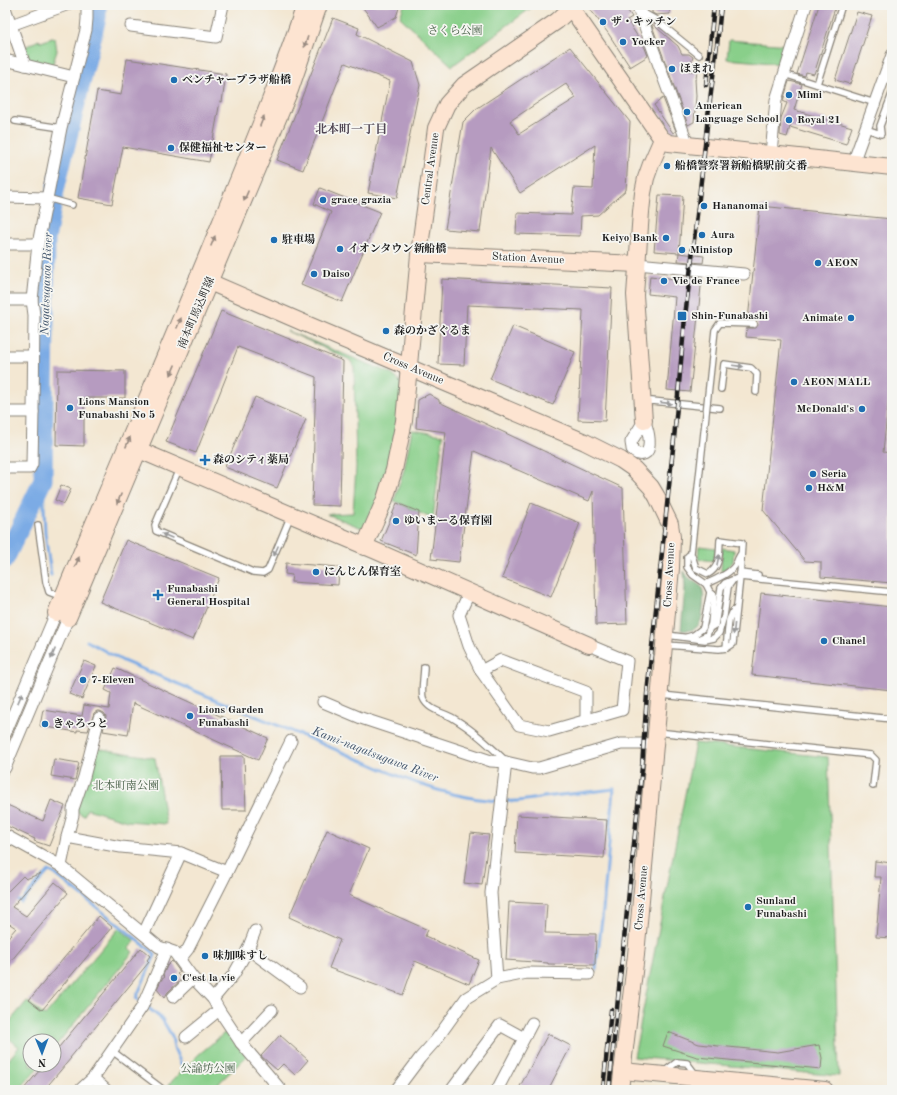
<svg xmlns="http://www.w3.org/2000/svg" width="897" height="1095" font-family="'Old Standard TT','Noto Serif JP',serif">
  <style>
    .green { fill: #89cf8a; stroke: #527653 }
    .forest { fill: #6eb276; stroke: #456749 }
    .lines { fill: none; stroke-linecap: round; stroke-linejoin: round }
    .stream { stroke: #7babe5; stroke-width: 3 }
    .river { stroke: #7babe5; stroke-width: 19 }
    .building { fill: #b69bc0; fill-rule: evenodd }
    .lane-casing { stroke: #888277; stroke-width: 8 }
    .street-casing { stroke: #888277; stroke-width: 13 }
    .secondary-casing { stroke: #888277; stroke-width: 18 }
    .lane { stroke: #fff; stroke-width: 5.5 }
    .street { stroke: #fff; stroke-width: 11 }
    .secondary { stroke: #fde4d1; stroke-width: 16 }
    .rail-casing { stroke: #1c1c1c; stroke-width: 4.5 }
    .rail { stroke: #f6f6f2; stroke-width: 3; stroke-dasharray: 9; stroke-linecap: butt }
    .lane-bridge-casing { stroke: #888277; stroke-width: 8; stroke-linecap: butt }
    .lane-bridge { stroke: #fff; stroke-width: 5.5 }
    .oneway { fill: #988a80 }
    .oneway2 { fill: #999 }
    .poi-dot { fill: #1f6fb2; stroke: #f6f6f2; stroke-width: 1.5 }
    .labels { text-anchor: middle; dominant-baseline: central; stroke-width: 3.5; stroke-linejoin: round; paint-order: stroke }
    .poi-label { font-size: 11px; font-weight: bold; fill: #1c1c1c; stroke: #f6f6f2; text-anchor: start }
    .park-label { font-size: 11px; fill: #425b42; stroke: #f6f6f2 }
    .street-label { font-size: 11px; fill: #1c1c1c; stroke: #f6f6f2 }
    .neighbourhood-label { font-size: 12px; font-weight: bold; fill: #524855; stroke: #f6f6f2 }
    .water-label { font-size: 12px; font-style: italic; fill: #42556c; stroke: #f6f6f2 }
  </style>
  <rect width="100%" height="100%" fill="#f6f6f2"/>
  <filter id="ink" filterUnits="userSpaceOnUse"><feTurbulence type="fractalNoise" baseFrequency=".025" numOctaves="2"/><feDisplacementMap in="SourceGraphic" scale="8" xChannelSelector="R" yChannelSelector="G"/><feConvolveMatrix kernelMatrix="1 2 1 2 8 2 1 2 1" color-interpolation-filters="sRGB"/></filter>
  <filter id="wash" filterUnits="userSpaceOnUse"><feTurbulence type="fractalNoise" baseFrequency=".012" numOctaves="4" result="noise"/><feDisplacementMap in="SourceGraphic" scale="16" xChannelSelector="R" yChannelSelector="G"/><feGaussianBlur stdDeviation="0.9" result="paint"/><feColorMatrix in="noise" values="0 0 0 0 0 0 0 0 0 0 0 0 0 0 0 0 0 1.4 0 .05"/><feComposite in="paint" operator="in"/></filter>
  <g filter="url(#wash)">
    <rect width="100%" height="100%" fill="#f3e7d2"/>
    <g class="green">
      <path d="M404,5H535L452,66L400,17Z"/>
      <path d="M55,37L57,51L52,66L27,64L23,48L39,40L41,42Z"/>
      <path d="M729,40L788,45L782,64L727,59Z"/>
      <path d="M287,331L390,373L403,384L390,466L367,530L327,514L353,513L356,467L354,367L350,360Z"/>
      <path d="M412,430L443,435L433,519L394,501L404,470Z"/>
      <path d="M699,546L716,548L714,561L698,559Z"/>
      <path d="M722,548L734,550L733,562L722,572L721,571Z"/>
      <path d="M695,743L828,757L839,1076L634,1057Z"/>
      <path d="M96,748L155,758L166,824L127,821L87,809L84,816L76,811Z"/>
      <path d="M119,928L135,941L129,948L133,952L54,1048V1041H30V1065H40L19,1090H5V1064L19,1047L5,1035V1027L27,1001L45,1016Z"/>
      <path d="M227,1031L247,1056L220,1082L215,1090H163L198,1055Z"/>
    </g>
    <path class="forest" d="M684,571L688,577L702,587C704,594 704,600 703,607C702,622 699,633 681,630L685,588Z"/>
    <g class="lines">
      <g class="stream">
        <path d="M43,480L45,533L51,575"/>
        <path d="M87,641L123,661L368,763C412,783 459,801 508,801C520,802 532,799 544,797C567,794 591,792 614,789L603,910L596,969"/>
        <path d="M16,899L21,902L49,871L55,874L154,953L155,955L136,998L142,1002"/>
        <path d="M146,1006L162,1019L172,1036L174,1048L182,1066"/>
      </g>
      <path class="river" d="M5,559L43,480L46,239L56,186L97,17V5"/>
    </g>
    <g id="blocks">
      <g class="building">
        <path d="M361,5H400L396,17L377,27Z"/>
        <path d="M587,5H624L632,17L627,20L645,48L648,56L630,67L608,33Z"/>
        <path d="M652,5H669L670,14L656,15L652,13Z"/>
        <path d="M819,5H836L814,74L806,72L805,76L797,74Z"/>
        <path d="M857,12L872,16L850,84L835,80Z"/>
        <path d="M333,18L359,28L357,34L413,62L420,85L397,198L368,193L390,81L345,63L303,170L277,160Z"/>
        <path d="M651,23L678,46L682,54H689L693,57L689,71H697L696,79H695L696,96L694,122L688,125Z"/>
        <path d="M570,47L630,122L626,190L598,215L581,216L580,236L516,234L517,213L571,215L574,188L593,189L595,145L520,193L491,148L480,232L445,229L463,122L476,109ZM566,84L576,98L519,134L510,121Z"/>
        <path d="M127,59L226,74L222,102L220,101L209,162L123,147L112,204L78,198L97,91L121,95Z"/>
        <path d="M789,81L802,84L794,110L852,127L846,144L790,127L787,137L780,135L781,118L787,103L783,101Z"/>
        <path d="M663,98L676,131L673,133L654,105Z"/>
        <path d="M320,188L380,212L342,302L301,285L331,212L314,204Z"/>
        <path d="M659,195L683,196L679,253L654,251Z"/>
        <path d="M760,206L892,219V367L883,452L892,453V583L821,577V562L805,561L763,510L781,340L746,337L747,328H756L758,325L756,320H748Z"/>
        <path d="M679,253L704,256L703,263L678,261Z"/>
        <path d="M677,275L702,277L690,392L667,390L675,297L648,294L650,276L676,279Z"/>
        <path d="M442,279L612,288L605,421L578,420L583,310L467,305L464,365L438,364Z"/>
        <path d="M221,311L343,361L340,506L312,505L316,377L238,347L196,453L166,442Z"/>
        <path d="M513,326L575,352L553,405L490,379Z"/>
        <path d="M57,370L125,371V398H84V446L56,445Z"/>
        <path d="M429,394L439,400V402L623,488L627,624L596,625L593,491L589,501L474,451L459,562L431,559L446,432L416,428L418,400Z"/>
        <path d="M255,397L306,419L277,488L225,467Z"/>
        <path d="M61,485L71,489L64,504L55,500Z"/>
        <path d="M397,503L419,512L416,555L381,541Z"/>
        <path d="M531,503L580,523L551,597L502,578Z"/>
        <path d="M126,540L219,578L193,640L100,602Z"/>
        <path d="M286,563L339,567L338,585L291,582L292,575L285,574Z"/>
        <path d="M761,593L892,607V690L752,675Z"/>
        <path d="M84,661L96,666L82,699L69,694Z"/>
        <path d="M115,668L268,738L258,760L133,703L128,735L103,731L106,716L104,713L100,711H97L94,713L88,731L77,730V732L40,726L43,710L82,716L84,705L109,709L111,693L105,690Z"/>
        <path d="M221,756H244L246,810H222Z"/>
        <path d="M54,759L79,763L75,780L51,776Z"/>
        <path d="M51,800L65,806L49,846L34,841L35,839L5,825V804L43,821Z"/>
        <path d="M517,815L607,820L604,858L515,853Z"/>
        <path d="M327,830L369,849L349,895L428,930L425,936L479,960L469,984L415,961L403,995L329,968L340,940L289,917Z"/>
        <path d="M471,833L489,835L482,885L464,883Z"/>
        <path d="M875,861L892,863V938L876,937L881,877H874Z"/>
        <path d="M41,873L12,907L26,916L55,882L68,893L5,968V941L16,928L5,921V894L23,876L26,879Z"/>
        <path d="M509,902L547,904L545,933L596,934L595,965L548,964V963L506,960Z"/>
        <path d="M99,916L112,927L42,1010L29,1000Z"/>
        <path d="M141,948L150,956L147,960L149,962L70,1058H71L44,1090H23L44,1065H54V1053Z"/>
        <path d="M172,961L180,972L177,974L182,979L168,992L164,998L157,989L161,980L165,977L163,975L167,966Z"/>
        <path d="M668,1032L699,1044L778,1052L819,1045L822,1058L821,1069L697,1057L663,1046Z"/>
        <path d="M548,1034L571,1046L548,1090H518Z"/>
        <path d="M280,1035L308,1060L295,1075L283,1064L277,1070L261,1056Z"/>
      </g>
    </g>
  </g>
  <g filter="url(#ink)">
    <use href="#blocks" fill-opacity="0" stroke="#888277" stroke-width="1"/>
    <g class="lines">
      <defs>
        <g id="lane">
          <path d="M640,11L656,20L699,55"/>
          <path d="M784,74L875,103"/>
          <path d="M817,84L842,5"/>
          <path d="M15,121L61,128"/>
          <path d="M866,129L881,134L880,126L892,94"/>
          <path d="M47,198L72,205"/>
          <path d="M721,389L724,364L751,368L757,374L756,392"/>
          <path d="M643,402L652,401L720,408"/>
          <path d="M179,469L155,525L156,531L253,572L263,573L268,570L291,515"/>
          <path d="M38,525L46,582L49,592L62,597"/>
          <path d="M740,573L758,575"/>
          <path d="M706,584C716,579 730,574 736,564C737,561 738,558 740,555"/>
          <path d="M710,628L715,625L721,588L725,583L732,580"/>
          <path d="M667,635L705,640L714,638L719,633L724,616L728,587L733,580L740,577L892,592"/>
          <path d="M687,637L694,635L703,628L710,592"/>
          <path d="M666,645L719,649L727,648L733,644L740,577L742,543L720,540C719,553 721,567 708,574L696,568L691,553L687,557V567L693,575L706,584L710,592L714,595L711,624L707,635L698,639"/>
          <path d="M726,648L729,620L733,611L736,609"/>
          <path d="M424,667C424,675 421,691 423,698C428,710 442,712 453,718C472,729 489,745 505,760"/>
          <path d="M662,695L892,719"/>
          <path d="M657,732L871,755L876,760L873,786"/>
          <path d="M111,1050L161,1088"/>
          <path d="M665,1071L677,1062L687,1063L696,1075"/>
        </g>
        <g id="street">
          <path d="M637,5L688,145"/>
          <path d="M5,8L25,65"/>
          <path d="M11,25L66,5"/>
          <path d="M131,26L216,37L223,5"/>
          <path d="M5,60L74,77"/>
          <path d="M771,154L776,100L806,5"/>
          <path d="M853,163L892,55"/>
          <path d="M5,197L47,198"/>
          <path d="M5,244H38"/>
          <path d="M637,264L744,274"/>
          <path d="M5,300H32"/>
          <path d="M5,356H33"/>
          <path d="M5,412H33"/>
          <path d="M644,421C648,428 651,442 648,450C645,457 635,455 632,449C632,447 631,444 631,442Z"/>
          <path d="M5,468H30L32,464L33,412L34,315L32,300L38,244L61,128L86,30L87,19V5"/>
          <path d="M469,593L459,615L469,646L481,671L519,725L549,731L622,710L627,661L589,645"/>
          <path d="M481,671L501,660L586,692V721"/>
          <path d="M323,702L361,718L491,761L506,762L532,768H539L621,744H656"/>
          <path d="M5,734L56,613"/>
          <path d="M5,768L68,618"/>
          <path d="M5,835L61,866L159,947L174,952L193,978L213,999L219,1010L241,1043L281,1090"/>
          <path d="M67,837L73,815V809L84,777L99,718"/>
          <path d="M61,866L67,837L121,847L181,853L227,872"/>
          <path d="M144,933L181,853"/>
          <path d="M248,949L300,987"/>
          <path d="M180,959L188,949L227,872L291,741"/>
          <path d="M497,979L491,893L506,762"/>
          <path d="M173,997L193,978"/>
          <path d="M213,999L234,974L248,949L255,931"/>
          <path d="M186,1037L219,1010"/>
          <path d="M241,1043L272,1010"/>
          <path d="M93,1078L106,1090"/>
          <path d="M80,1090L93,1078L142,1007L167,949"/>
          <path d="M396,1090L420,1058L436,1040L466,998L497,979L527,973L589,974"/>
          <path d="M457,1090L453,1088L500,1025L524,1038"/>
          <path d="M497,1090L532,1023"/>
        </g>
        <g id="secondary">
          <path d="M569,5L655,129L662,139L669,143L892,167"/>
          <path d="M419,254L637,264"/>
          <path d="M198,277L304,323L585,442L621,460L634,469L651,487L657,497L670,524L672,537L671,568L636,955L620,1090"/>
          <path d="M644,421L635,295L641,212L643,193L646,178L651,164L662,139"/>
          <path d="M139,450L376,551L589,645"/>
          <path d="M364,547L385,499L394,470L404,421L419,254L436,128L447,104L464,85L557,21L571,8"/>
          <path d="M56,613C110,483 167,354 220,224C250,151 280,79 305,5"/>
          <path d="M68,618L290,90L319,5"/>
          <path d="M622,1071L825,1090"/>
        </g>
      </defs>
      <use href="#lane" class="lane-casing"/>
      <use href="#street" class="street-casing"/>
      <use href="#secondary" class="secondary-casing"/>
      <use href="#lane" class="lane"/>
      <use href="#street" class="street"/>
      <use href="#secondary" class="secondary"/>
      <defs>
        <g id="rail">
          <path d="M706,85L714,5"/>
          <path d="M603,1090L611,1010"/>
          <path d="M609,1090L620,978L642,767L647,694L674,439L685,317L702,172L708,116L717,45L721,5"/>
        </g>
      </defs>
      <use href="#rail" class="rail-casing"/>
      <use href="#rail" class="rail"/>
      <defs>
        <path id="lane-bridge" d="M691,553L715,330L720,323L754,324"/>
      </defs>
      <use href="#lane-bridge" class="lane-bridge-casing"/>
      <use href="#lane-bridge" class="lane-bridge"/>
    </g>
    <defs><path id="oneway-solid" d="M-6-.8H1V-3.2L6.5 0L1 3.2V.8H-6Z"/></defs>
    <g class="oneway">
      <use href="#oneway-solid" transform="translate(306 42) rotate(109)"/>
      <use href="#oneway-solid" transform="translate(262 121) rotate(-68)"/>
      <use href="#oneway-solid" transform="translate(246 196) rotate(113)"/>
      <use href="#oneway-solid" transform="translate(213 241) rotate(-68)"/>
      <use href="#oneway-solid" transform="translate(179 323) rotate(-67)"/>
      <use href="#oneway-solid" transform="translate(173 370) rotate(113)"/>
      <use href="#oneway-solid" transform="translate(128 442) rotate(-67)"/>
      <use href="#oneway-solid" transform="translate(119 499) rotate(113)"/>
      <use href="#oneway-solid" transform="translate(77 562) rotate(-67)"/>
    </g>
    <g class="oneway2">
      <use href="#oneway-solid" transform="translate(738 366) rotate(7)"/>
      <use href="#oneway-solid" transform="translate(666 403) rotate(6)"/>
      <use href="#oneway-solid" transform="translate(167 536) rotate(-157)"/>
      <use href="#oneway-solid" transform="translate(276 551) rotate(113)"/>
      <use href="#oneway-solid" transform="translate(718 560) rotate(-78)"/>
      <use href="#oneway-solid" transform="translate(734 629) rotate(96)"/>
      <use href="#oneway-solid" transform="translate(53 654) rotate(113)"/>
      <use href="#oneway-solid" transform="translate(20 698) rotate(-67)"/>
    </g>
  </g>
  <g class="poi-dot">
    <circle cx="603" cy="22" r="4"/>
    <circle cx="623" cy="42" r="4"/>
    <circle cx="672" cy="69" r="4"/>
    <circle cx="174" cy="80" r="4"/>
    <circle cx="789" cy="95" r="4"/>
    <circle cx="687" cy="112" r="4"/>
    <circle cx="789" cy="120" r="4"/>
    <circle cx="171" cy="148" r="4"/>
    <circle cx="667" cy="166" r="4"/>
    <circle cx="323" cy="200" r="4"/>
    <circle cx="704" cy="206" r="4"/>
    <circle cx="702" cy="235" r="4"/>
    <circle cx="666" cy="238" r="4"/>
    <circle cx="274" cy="240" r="4"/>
    <circle cx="340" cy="249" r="4"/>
    <circle cx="682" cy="250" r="4"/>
    <circle cx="818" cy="263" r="4"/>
    <circle cx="314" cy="274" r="4"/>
    <circle cx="664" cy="281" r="4"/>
    <rect x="677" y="311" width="10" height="10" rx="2"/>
    <circle cx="851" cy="318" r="4"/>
    <circle cx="386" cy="331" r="4"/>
    <circle cx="794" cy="382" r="4"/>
    <circle cx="70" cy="408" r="4"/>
    <circle cx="862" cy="409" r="4"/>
    <path d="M203 454h4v4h4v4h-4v4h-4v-4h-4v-4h4z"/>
    <circle cx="813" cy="474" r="4"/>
    <circle cx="809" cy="488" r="4"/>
    <circle cx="396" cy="521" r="4"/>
    <circle cx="316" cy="572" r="4"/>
    <path d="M156 589h4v4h4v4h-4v4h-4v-4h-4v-4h4z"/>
    <circle cx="824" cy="641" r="4"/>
    <circle cx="83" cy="680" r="4"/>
    <circle cx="190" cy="716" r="4"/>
    <circle cx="45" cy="724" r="4"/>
    <circle cx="748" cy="907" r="4"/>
    <circle cx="205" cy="956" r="4"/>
    <circle cx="174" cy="978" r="4"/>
  </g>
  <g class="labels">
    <g class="poi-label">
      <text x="611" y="22">ザ・キッチン</text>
      <text x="631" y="42">Yocker</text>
      <text x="680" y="69">ほまれ</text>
      <text x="182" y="80">ベンチャープラザ船橋</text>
      <text x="797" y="95">Mimi</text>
      <text x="695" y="106">American<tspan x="695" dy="13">Language School</tspan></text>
      <text x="797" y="120">Royal 21</text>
      <text x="179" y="148">保健福祉センター</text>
      <text x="675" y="166">船橋警察署新船橋駅前交番</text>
      <text x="331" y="200">grace grazia</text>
      <text x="712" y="206">Hananomai</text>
      <text x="710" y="235">Aura</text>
      <text x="658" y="238" text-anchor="end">Keiyo Bank</text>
      <text x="282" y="240">駐車場</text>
      <text x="348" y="249">イオンタウン新船橋</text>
      <text x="690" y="250">Ministop</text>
      <text x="826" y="263">AEON</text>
      <text x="322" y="274">Daiso</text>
      <text x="672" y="281">Vie de France</text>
      <text x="691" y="316">Shin-Funabashi</text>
      <text x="843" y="318" text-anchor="end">Animate</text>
      <text x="394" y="331">森のかざぐるま</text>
      <text x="802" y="382">AEON MALL</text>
      <text x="78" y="402">Lions Mansion<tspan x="78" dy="13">Funabashi No 5</tspan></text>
      <text x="854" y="409" text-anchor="end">McDonald's</text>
      <text x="213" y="460">森のシティ薬局</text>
      <text x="821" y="474">Seria</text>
      <text x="817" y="488">H&amp;M</text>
      <text x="404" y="521">ゆいまーる保育園</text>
      <text x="324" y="572">にんじん保育室</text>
      <text x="167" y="589">Funabashi<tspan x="167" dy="13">General Hospital</tspan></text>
      <text x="832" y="641">Chanel</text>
      <text x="91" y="680">7-Eleven</text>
      <text x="198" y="710">Lions Garden<tspan x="198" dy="13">Funabashi</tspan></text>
      <text x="53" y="724">きゃろっと</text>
      <text x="756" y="901">Sunland<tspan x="756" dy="13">Funabashi</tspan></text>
      <text x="213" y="956">味加味すし</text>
      <text x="182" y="978">C'est la vie</text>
    </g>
    <g class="park-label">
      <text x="455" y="31">さくら公園</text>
      <text x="126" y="786">北本町南公園</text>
      <text x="208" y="1069">公論坊公園</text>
    </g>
    <g class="street-label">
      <text transform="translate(431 169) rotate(-82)">Central Avenue</text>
      <text transform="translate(528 259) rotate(3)">Station Avenue</text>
      <text transform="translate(197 313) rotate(-67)">南本町馬込町線</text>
      <text transform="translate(413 369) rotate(23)">Cross Avenue</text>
      <text transform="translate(670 575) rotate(-87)">Cross Avenue</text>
      <text transform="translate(642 898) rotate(-85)">Cross Avenue</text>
    </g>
    <g class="neighbourhood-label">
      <text x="351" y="130">北本町一丁目</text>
    </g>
    <g class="water-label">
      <text transform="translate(47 284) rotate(-88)">Nagatsugawa River</text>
      <text transform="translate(375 755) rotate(21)">Kami-nagatsugawa River</text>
    </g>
  </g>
  <rect width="897" height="1095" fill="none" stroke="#f6f6f2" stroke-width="20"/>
  <g transform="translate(42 1053) rotate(179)"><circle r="19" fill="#f6f6f2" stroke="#9f9f9c"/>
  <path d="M0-3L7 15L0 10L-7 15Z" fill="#1f6fb2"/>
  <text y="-6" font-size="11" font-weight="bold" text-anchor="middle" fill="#1c1c1c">N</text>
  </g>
</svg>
